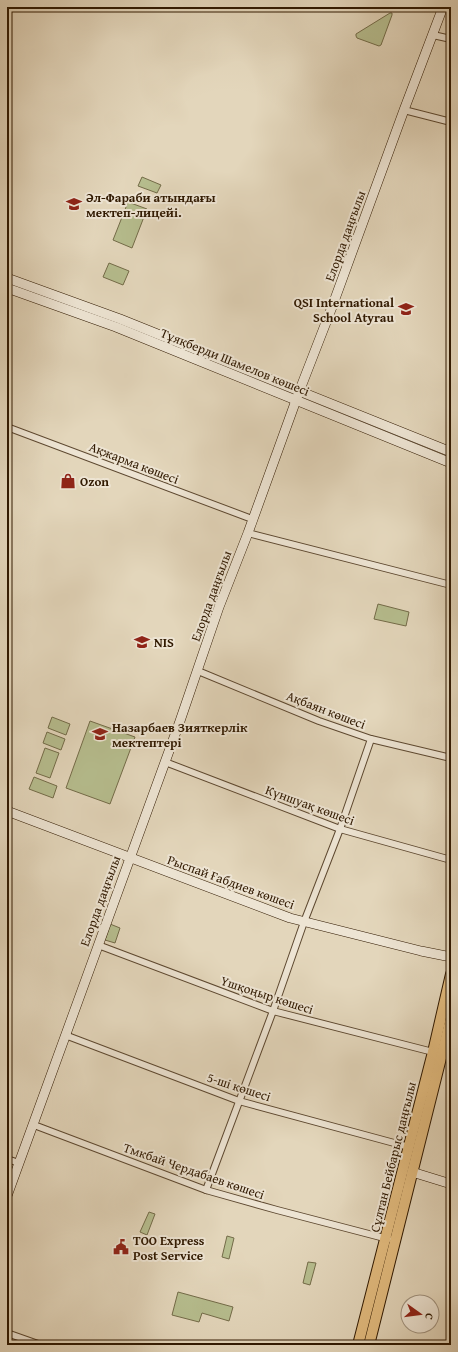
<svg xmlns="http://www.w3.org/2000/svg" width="458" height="1352" font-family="'Gentium Book Plus',serif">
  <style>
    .green { fill: #b6bd8e; stroke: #736b48 }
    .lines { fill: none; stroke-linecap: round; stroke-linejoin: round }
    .street-casing { stroke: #5d4830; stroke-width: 8 }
    .secondary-casing { stroke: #301901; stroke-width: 10 }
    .primary-casing { stroke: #301901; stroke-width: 12 }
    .street { stroke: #ede4d3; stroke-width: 6 }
    .secondary { stroke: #ede4d3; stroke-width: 9 }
    .primary { stroke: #e2bb7e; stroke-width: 10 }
    .labels { text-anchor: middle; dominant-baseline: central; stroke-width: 4; stroke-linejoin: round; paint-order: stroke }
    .poi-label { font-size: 13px; font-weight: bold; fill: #301901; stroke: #ede4d3; text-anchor: start }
    .street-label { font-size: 13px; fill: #301901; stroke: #ede4d3 }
  </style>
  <rect width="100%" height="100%" fill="#e3d6bb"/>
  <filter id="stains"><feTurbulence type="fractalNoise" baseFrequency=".005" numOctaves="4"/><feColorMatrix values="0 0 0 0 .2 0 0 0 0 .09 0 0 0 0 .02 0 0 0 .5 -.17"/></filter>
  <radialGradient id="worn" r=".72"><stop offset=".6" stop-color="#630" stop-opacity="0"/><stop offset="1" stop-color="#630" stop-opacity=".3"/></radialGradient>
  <g class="green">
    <path d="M390,13H392V15L381,45L379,46L357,38L356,36V34Z"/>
    <path d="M142,177L161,185L157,193L138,186Z"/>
    <path d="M128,202L147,209L132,248L113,240Z"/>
    <path d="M109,263L129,271L123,285L103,277Z"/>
    <path d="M378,604L409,612L406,626L374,619Z"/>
    <path d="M52,717L70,724L66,735L48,728Z"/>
    <path d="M90,721L135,737L110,804L66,788Z"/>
    <path d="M47,732L65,739L61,750L43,743Z"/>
    <path d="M45,748L59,753L50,778L36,773Z"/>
    <path d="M34,777L57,786L53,798L29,789Z"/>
    <path d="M110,924L120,928L115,943L105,940Z"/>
    <path d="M149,1212L155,1214L147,1235L140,1232Z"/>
    <path d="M227,1236L234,1238L229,1259L222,1257Z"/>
    <path d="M308,1262L316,1263L310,1285L303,1283Z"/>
    <path d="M178,1292L233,1307L229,1321L202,1313L199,1322L172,1315Z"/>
  </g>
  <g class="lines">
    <defs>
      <g id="street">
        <path d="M433,35L451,39"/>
        <path d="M404,110L451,122"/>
        <path d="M7,427L252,519"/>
        <path d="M248,533L451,585"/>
        <path d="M198,671L319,721L371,739L451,758"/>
        <path d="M165,762L340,829L451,860"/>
        <path d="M98,945L273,1011L433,1052"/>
        <path d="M65,1035L239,1101L409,1147"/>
        <path d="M34,1125L206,1190L277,1210L388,1239"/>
        <path d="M7,1159L19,1163"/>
        <path d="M206,1190L273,1011L304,922L340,829L371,739"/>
        <path d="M7,1333L41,1345"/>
      </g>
      <g id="secondary">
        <path d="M7,278L120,319L451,452"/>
        <path d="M7,288L116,327L451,463"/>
        <path d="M7,811L290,918L421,951L451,957"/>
        <path d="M412,1172L451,1184"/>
        <path d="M7,1196L180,721L219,607L248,533L299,392L332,307L404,110L443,7"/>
      </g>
      <g id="primary">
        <path d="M358,1345L433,1052L451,974"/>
        <path d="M369,1345L451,1018"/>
      </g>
    </defs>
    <use href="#street" class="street-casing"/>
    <use href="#secondary" class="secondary-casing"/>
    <use href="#primary" class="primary-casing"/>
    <use href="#street" class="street"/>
    <use href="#secondary" class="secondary"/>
    <use href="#primary" class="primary"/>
  </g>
  <defs>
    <symbol id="school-bare" viewBox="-9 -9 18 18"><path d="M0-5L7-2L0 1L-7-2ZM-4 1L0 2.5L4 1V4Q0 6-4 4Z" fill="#8f2418" stroke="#ede4d3" stroke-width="2.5" paint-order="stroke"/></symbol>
    <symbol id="shop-bare" viewBox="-9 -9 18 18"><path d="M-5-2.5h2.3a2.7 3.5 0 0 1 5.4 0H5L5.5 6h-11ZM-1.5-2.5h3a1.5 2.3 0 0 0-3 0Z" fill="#8f2418" stroke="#ede4d3" stroke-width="2.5" paint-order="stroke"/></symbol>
    <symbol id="civic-bare" viewBox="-9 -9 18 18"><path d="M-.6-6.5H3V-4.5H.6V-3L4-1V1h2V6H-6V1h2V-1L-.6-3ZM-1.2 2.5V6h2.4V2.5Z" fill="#8f2418" stroke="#ede4d3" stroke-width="2.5" paint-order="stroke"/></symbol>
  </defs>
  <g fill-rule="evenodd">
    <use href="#school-bare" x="63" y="193" width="22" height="22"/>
    <use href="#school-bare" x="395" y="298" width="22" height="22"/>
    <use href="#shop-bare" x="57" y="470" width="22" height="22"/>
    <use href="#school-bare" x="131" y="631" width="22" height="22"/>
    <use href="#school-bare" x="89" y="723" width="22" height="22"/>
    <use href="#civic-bare" x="110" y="1236" width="22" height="22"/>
  </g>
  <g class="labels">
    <g class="poi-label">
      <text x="86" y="197">Әл-Фараби атындағы<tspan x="86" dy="15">мектеп-лицейі.</tspan></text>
      <text x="394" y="302" text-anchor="end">QSI International<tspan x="394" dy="15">School Atyrau</tspan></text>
      <text x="80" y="481">Ozon</text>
      <text x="154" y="642">NIS</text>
      <text x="112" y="727">Назарбаев Зияткерлік<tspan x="112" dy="15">мектептері</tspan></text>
      <text x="133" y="1240">ТОО Express<tspan x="133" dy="15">Post Service</tspan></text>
    </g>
    <g class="street-label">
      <text transform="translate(345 236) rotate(-70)">Елорда даңғылы</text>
      <text transform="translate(235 362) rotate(22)">Тұяқберди Шамелов көшесі</text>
      <text transform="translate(134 463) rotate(21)">Ақжарма көшесі</text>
      <text transform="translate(211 596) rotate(-70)">Елорда даңғылы</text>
      <text transform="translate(326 710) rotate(21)">Ақбаян көшесі</text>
      <text transform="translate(310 805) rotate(20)">Күншуақ көшесі</text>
      <text transform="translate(231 882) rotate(20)">Рыспай Ғабдиев көшесі</text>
      <text transform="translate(100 901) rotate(-70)">Елорда даңғылы</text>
      <text transform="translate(267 995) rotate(18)">Үшқоңыр көшесі</text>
      <text transform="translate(239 1087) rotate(18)">5-ші көшесі</text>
      <text transform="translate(393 1157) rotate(-76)">Сұлтан Бейбарыс даңғылы</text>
      <text transform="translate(194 1171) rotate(19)">Тмкбай Чердабаев көшесі</text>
    </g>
  </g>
  <rect width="458" height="1352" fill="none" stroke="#e3d6bb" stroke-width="24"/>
  <rect x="8" y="8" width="442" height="1336" fill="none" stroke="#301901" stroke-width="2"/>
  <rect x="12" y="12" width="434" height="1328" fill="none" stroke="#301901"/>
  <g transform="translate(420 1314) rotate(104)"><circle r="19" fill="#ede4d3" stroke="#a1937f"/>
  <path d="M0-3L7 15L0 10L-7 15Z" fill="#8f2418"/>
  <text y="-6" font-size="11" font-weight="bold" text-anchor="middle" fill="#301901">С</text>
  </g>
  <rect width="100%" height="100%" filter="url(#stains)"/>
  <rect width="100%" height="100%" fill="url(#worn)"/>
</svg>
